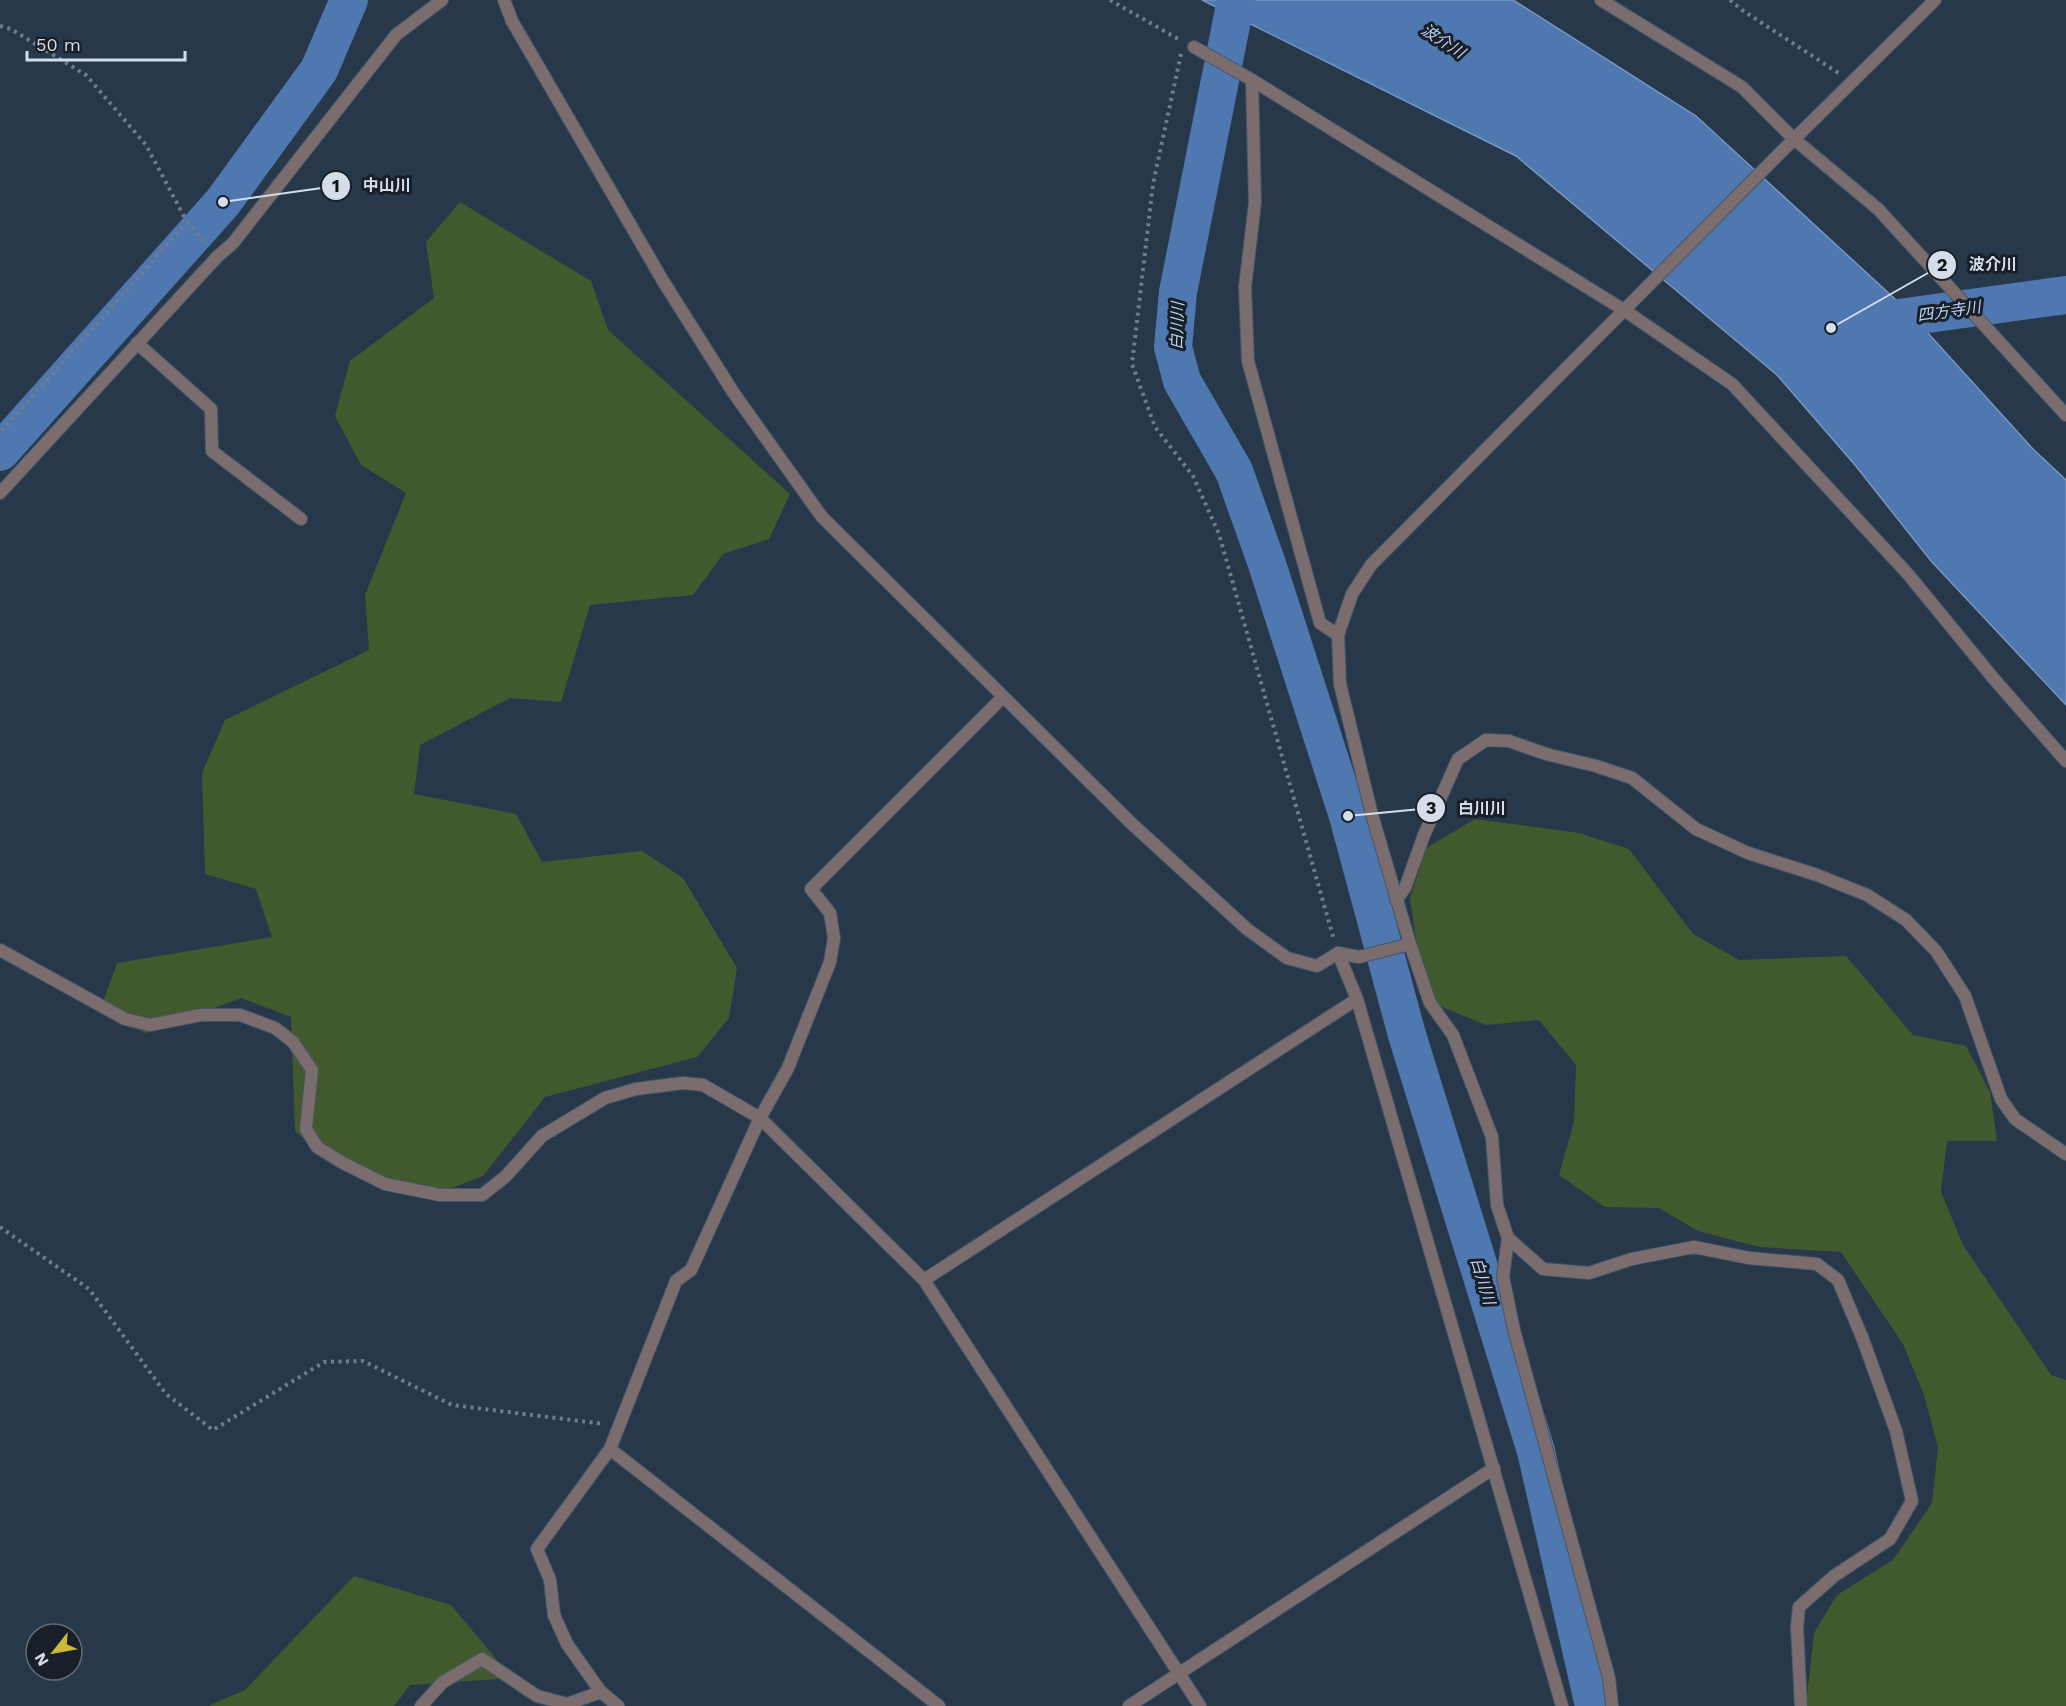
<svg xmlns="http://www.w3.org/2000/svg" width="2066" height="1706" font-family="'Work Sans','Noto Sans JP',sans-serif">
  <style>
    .green { fill: #42592d }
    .water { fill: #4f77b0; stroke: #7796c1; stroke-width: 1.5 }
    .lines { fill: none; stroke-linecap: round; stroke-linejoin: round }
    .river { stroke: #4f77b0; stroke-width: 38 }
    .street-casing { stroke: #475668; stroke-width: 14 }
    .path { stroke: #707d8e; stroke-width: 4; stroke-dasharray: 3 4.5; stroke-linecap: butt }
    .street { stroke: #7b6d6e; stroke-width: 12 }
    .labels { text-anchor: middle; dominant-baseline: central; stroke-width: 6; stroke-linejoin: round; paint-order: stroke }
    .water-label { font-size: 16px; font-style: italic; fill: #bbd2f2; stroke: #181f28 }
    .leader { fill: none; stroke: #d4deea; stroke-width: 2 }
    .callout-dot { fill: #d4deea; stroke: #181f28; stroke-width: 2 }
    .mark-label { font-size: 18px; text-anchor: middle; font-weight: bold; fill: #111 }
    .callout-label { font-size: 16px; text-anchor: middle; font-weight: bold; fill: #d4deea; stroke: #181f28; stroke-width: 6; stroke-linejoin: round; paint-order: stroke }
  </style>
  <rect width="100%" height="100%" fill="#28384b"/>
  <g class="green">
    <path d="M460,202L591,281L608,330L790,494L769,539L723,554L693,595L590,605L561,702L510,698L420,745L414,794L516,814L542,862L642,851L683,878L737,968L729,1018L697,1057L545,1097L483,1176L438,1193L336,1167L295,1131L291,1017L241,998L146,1033L99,1013L117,963L272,937L256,889L205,874L202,773L225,720L369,650L365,595L406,493L361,465L335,416L350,361L434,298L426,242Z"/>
    <path d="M1475,819L1579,833L1629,849L1693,934L1739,960L1846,956L1913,1035L1966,1046L1990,1092L1997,1141H1947L1941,1192L1963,1245L2051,1375L2066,1380V1706H1806L1814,1633L1837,1595L1893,1560L1932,1503L1938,1447L1924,1395L1903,1344L1841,1252L1759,1247L1698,1231L1659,1208L1605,1207L1559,1175L1574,1122L1576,1065L1539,1020L1486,1025L1437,1005L1417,946L1410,898L1426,848Z"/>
    <path d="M354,1576L451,1605L512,1678L410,1685L394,1706H208L245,1690Z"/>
  </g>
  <path class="water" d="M1202,0H1513L1696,116L1907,310L2033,449L2066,480V705L1931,561L1855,465L1777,375L1516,156Z"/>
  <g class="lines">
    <g class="river">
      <path d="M1236,0L1178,292L1173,347L1182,381L1234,471L1267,564L1348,816L1407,1035L1536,1451L1594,1706"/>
      <path d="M1862,323L2066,295"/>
      <path d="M0,452L223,202L319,70L349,0"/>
    </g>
    <defs>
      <g id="street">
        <path d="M504,0L512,21L663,281L733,392L822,517L1131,823L1247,929L1287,958L1317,966L1338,953L1359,957L1410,944"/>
        <path d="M1601,0L1742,87L1794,139L1878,209L2066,415"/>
        <path d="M1194,47L1252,80L1624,310L1732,384L1907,573L1994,679L2066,761"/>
        <path d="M1252,80L1255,203L1245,287L1248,361L1320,623L1338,635"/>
        <path d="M137,343L211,409L212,451L301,519"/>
        <path d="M0,493L217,257L233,243L396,35L442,0"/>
        <path d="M1396,900L1405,888L1424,835L1458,759L1486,740L1509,741L1546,754L1596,766L1632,778L1696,829L1748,853L1817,875L1867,895L1906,920L1936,951L1965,996L2001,1099L2015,1119L2066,1154"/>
        <path d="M0,950L125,1019L150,1025L201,1015H240L275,1028L293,1042L312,1070L306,1129L317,1147L343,1163L385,1184L440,1195H482L505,1177L542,1136L605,1098L636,1089L683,1083L703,1085L760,1118L924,1280L1200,1706"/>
        <path d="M1338,953L1357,999L1562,1706"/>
        <path d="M1508,1238L1543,1269L1589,1273L1632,1259L1694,1247L1749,1258L1817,1264L1838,1280L1862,1337L1896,1431L1912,1501L1890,1539L1834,1576L1799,1607L1797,1627L1801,1706"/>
        <path d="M924,1280L1357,999"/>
        <path d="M610,1449L939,1706"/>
        <path d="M601,1692L618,1706"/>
        <path d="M421,1706L443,1682L482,1659L537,1696L567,1704L601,1692L567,1644L554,1615L550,1580L537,1549L610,1449L676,1281L691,1270L760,1118L788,1068L830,962L834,938L830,913L811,889L1003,697"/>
        <path d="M1129,1706L1494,1468"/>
        <path d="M1612,1706L1609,1678L1514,1330L1503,1277L1508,1238L1497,1205L1492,1137L1453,1035L1430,1003L1410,944L1372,815L1340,684L1338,635L1352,594L1371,565L1782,151L1935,0"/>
      </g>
    </defs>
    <use href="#street" class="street-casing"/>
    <g class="path">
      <path d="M1110,0L1180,40"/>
      <path d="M1730,0L1742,10L1840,74"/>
      <path d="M0,26L11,29L86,75L146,145L187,222L0,433"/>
      <path d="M1181,54L1153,184L1132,364L1155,427L1193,476L1219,534L1334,940"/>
      <path d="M187,222L207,245"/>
      <path d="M0,1227L89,1289L166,1394L213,1430L324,1362L363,1361L452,1405L604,1424"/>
    </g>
    <use href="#street" class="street"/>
  </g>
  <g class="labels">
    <g class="water-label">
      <text transform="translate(1443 41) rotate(33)">波介川</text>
      <text transform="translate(1949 311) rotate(-8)">四方寺川</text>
      <text transform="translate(1177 326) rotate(-88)">白川川</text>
      <text transform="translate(1483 1281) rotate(73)">白川川</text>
    </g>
  </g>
  <path class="leader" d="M223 202L336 186M1831 328L1942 265M1348 816L1431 808"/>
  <g class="callout-dot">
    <circle cx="223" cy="202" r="6"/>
    <circle cx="1831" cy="328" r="6"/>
    <circle cx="1348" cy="816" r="6"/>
    <circle cx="336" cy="186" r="15"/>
    <circle cx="1942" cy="265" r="15"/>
    <circle cx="1431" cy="808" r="15"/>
  </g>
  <g class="mark-label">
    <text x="336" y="192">1</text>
    <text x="1942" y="271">2</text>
    <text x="1431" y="814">3</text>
  </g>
  <g class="callout-label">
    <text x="387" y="191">中山川</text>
    <text x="1993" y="270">波介川</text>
    <text x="1482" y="814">白川川</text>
  </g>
  <g transform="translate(54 1652) rotate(239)"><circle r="28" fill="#181f28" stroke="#636b76" stroke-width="1.5"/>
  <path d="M0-4.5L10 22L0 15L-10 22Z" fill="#ceb837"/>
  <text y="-9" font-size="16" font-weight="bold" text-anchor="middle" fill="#d4deea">N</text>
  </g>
  <path d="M27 51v9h158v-9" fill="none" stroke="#d4deea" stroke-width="3"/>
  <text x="36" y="51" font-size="18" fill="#d4deea" stroke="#181f28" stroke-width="4.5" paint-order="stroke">50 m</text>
</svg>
